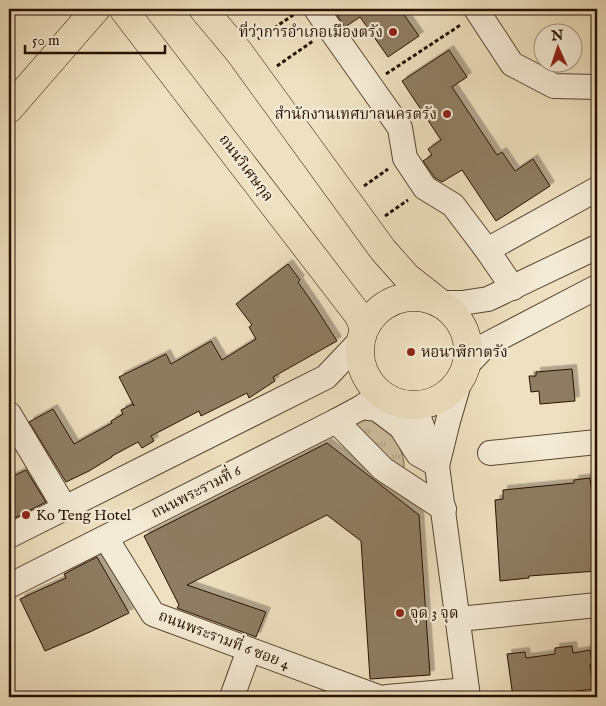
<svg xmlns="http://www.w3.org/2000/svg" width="606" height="706" font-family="'IM FELL English','Noto Serif Thai',serif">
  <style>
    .park { fill: url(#park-tufts); stroke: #7a6750 }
    .building { fill: #8e7d64; stroke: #271100; filter: url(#shadow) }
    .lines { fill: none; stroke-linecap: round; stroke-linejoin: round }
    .minor-casing { stroke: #594530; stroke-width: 26 }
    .major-casing { stroke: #271100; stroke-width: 29 }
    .path { stroke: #271100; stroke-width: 3; stroke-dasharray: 4 2.5; stroke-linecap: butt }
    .minor { stroke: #f4ebd6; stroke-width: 24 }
    .major { stroke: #eee0c0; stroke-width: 28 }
    .poi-dot { fill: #8f2418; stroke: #f4ebd6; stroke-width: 2 }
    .labels { text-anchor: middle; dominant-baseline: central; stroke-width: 4.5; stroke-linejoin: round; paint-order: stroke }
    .poi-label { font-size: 15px; fill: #271100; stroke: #f4ebd6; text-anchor: start }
    .street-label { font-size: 15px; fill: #271100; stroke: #f4ebd6 }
  </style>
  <defs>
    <pattern id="park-tufts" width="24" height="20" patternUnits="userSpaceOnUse" patternTransform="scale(1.25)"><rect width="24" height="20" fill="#ccbd9f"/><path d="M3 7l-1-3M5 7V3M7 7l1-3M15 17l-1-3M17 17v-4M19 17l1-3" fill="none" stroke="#afa187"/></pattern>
    <filter id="shadow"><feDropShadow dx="4.5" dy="-4.5" stdDeviation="0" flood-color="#0004"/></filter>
  </defs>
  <rect width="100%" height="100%" fill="#eee0c0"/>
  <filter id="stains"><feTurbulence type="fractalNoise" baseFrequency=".004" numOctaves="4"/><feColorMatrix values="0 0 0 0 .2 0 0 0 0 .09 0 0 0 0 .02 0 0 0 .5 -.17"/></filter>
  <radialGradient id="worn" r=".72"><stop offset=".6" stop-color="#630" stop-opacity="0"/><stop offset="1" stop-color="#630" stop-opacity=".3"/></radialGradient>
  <path class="park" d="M365,415C371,419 380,423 385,428C396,437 405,455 404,468L399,471L365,446L354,422Z"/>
  <g class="building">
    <path d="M333,9H400L419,36L388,57L360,17L345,27Z"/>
    <path d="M449,50L467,77L452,87L497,155L502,152L515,171L533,159L550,186L496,221L462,170L442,182L435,178L423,161L432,155L428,149L441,140L402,81Z"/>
    <path d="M288,264L300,280L298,282L314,305L337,341L273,377L275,381L249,398L247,393L201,416L199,411L151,436L154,441L142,448L138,442L112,456V457L89,471L66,482L29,422L53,409L74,444L112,423L111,421L123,414L121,410L133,404L134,406L119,377L166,354L171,364L211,341L222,360L256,339L249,327L252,325L236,304Z"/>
    <path d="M572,369L575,401L540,404L539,391L531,392L529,376H536V372Z"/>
    <path d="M327,443L419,515L430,675L370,679L361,541L327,515L187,585L266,612L256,637L177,608L179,605L144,536Z"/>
    <path d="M26,470L46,502L9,521V478Z"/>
    <path d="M590,478L591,487H595L597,512V571L529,576V578L500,581L495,500L503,499V490L574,483V480Z"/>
    <path d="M97,557L129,613L92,631L45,651L20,599L66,578L64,574Z"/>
    <path d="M572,646L573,653L590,650L592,664H590L593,689L529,697H513L507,654L525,652L526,658L555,654V648Z"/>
  </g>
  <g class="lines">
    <defs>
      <g id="minor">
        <path d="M316,9L400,128L405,158L425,188L453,205L487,250L513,288"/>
        <path d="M476,9L512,64L554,86L597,87"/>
        <path d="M487,250L597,189"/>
        <path d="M440,303H462L488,299L597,247"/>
        <path d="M465,367L486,345L597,287"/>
        <path d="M414,405L437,466L468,697"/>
        <path d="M362,407L377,409L401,427L418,454L434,463"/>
        <path d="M9,414L65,508"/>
        <path d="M336,421L383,469L444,509"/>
        <path d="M490,453L597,442"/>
        <path d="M437,466L448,421L460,380"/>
        <path d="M9,536L326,377L361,340"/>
        <path d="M106,538L153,614L378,697"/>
        <path d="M9,586L336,421L362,407L380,394"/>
        <path d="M459,619L597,605"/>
        <path d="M232,697L249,650"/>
        <path d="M387,697L467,690"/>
      </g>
      <g id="major">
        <path d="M123,9L359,316L364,329"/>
        <path d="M203,9L239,52L383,250L407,277L440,303"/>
        <path d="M9,109L96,9"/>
        <circle cx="414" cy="351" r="54"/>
      </g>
    </defs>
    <use href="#minor" class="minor-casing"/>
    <use href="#major" class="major-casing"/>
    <g class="path">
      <path d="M258,39L296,13"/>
      <path d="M277,66L313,41"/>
      <path d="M386,74L462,24"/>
      <path d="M364,186L388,169"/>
      <path d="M385,216L408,200"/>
    </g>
    <use href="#minor" class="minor"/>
    <use href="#major" class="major"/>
  </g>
  <g class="poi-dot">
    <circle cx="393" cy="32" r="5"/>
    <circle cx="447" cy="114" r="5"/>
    <circle cx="411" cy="352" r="5"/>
    <circle cx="26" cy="515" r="5"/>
    <circle cx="400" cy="613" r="5"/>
  </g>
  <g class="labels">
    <g class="poi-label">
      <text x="383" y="32" text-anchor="end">ที่ว่าการอำเภอเมืองตรัง</text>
      <text x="437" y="114" text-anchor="end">สำนักงานเทศบาลนครตรัง</text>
      <text x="421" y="352">หอนาฬิกาตรัง</text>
      <text x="36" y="515">Ko Teng Hotel</text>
      <text x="410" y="613">จุด 3 จุด</text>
    </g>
    <g class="street-label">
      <text transform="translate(246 168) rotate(53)">ถนนวิเศษกุล</text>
      <text transform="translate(196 492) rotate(-27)">ถนนพระรามที่ 6</text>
      <text transform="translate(224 640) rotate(21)">ถนนพระรามที่ 6 ซอย 4</text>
    </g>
  </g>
  <rect width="606" height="706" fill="none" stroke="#eee0c0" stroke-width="30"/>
  <rect x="10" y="10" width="586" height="686" fill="none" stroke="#271100" stroke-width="2.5"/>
  <rect x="15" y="15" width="576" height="676" fill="none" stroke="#271100"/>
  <g transform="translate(558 48) rotate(357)"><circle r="24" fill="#f4ebd6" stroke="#a29480"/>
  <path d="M0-4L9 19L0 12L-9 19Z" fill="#8f2418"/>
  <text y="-8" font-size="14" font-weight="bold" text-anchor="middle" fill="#271100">N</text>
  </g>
  <path d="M25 45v8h140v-8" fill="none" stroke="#271100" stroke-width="2.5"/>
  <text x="32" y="45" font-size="15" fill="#271100" stroke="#f4ebd6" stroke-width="4" paint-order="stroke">50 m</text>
  <rect width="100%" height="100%" filter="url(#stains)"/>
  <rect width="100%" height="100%" fill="url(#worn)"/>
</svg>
